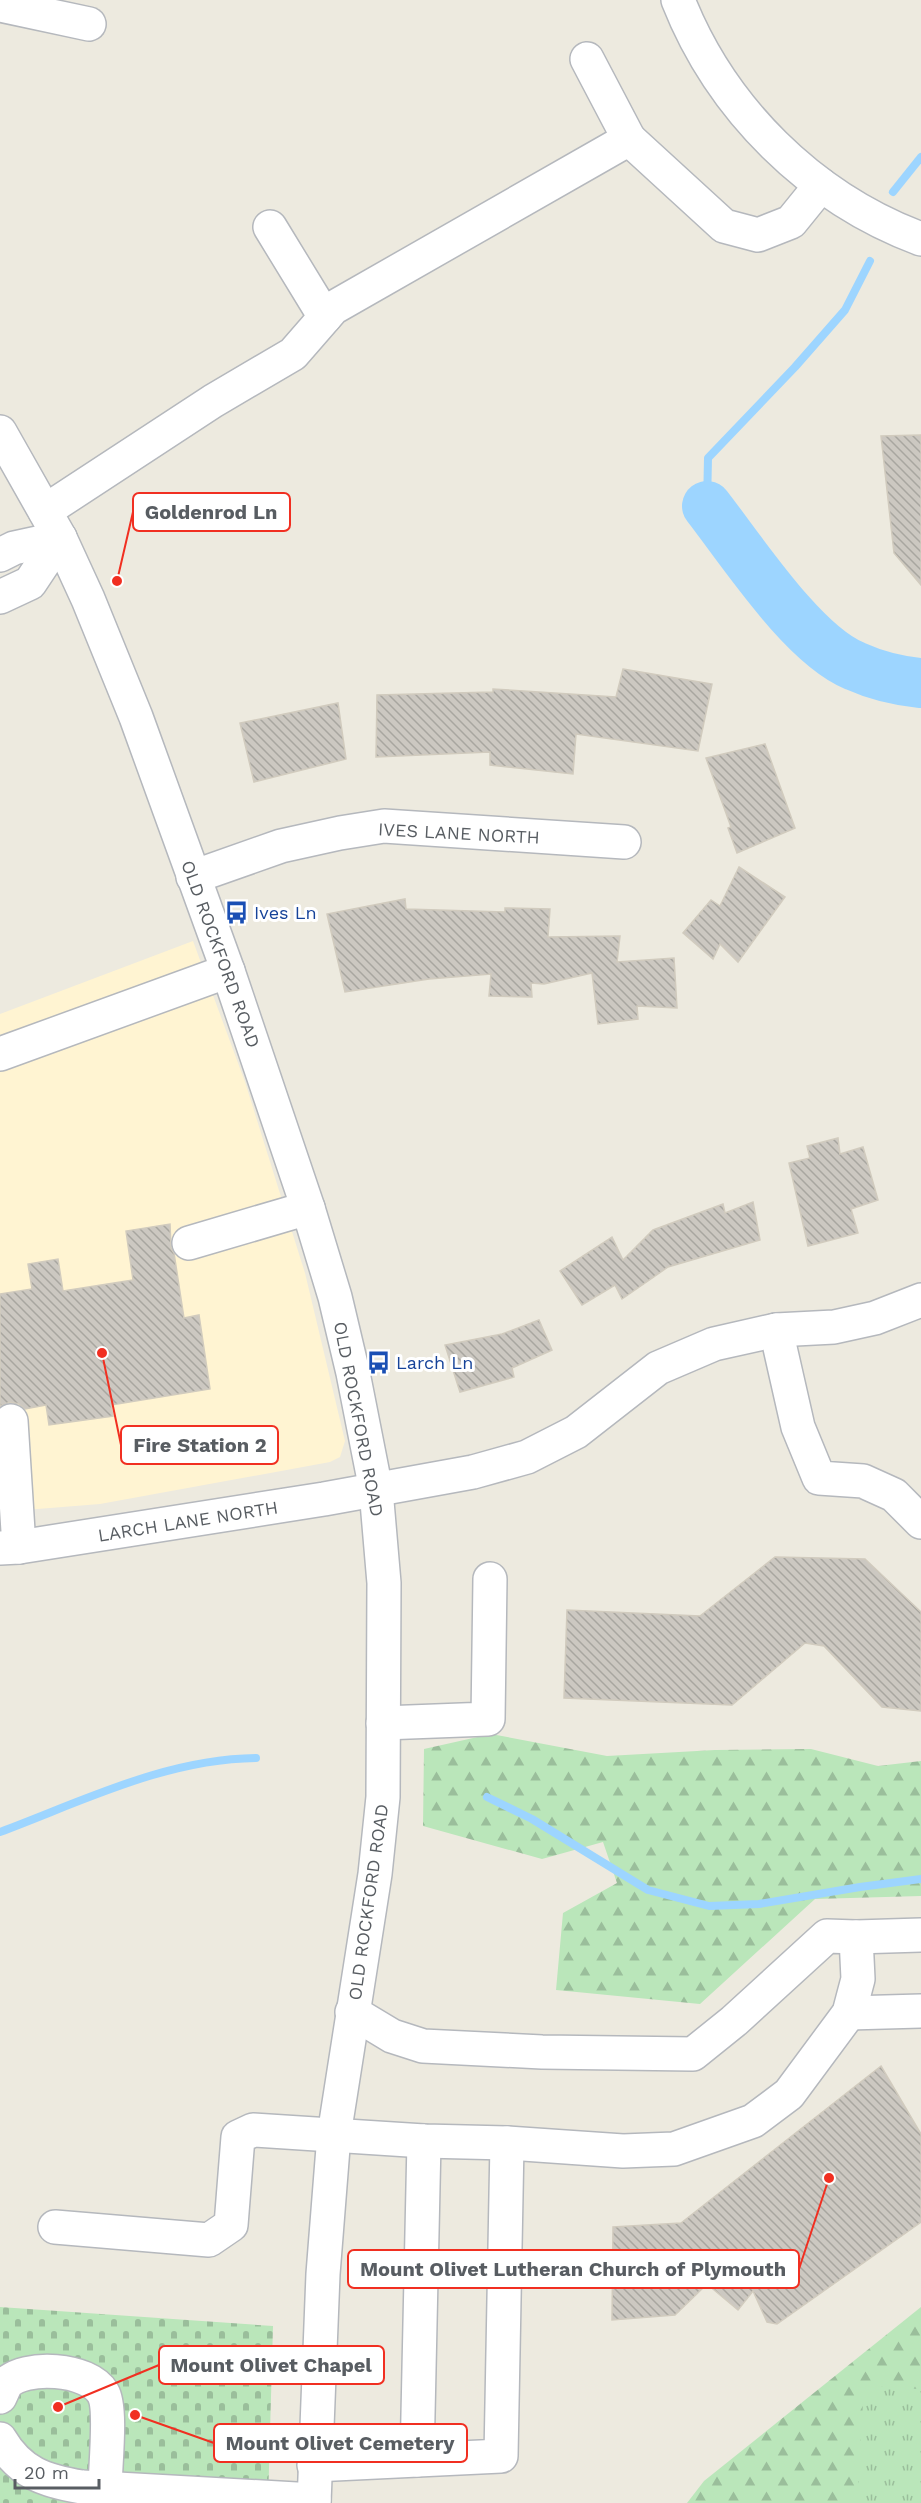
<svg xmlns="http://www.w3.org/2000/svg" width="921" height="2503" font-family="'Work Sans',sans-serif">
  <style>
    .commercial { fill: #fff4d2 }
    .forest { fill: url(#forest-firs) }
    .cemetery { fill: url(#cemetery-stones) }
    .park { fill: url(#park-tufts) }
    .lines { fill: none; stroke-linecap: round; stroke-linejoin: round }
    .stream { stroke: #9dd5ff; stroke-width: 8 }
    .river { stroke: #9dd5ff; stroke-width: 50 }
    .building { fill: url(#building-back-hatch); stroke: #d1cbbe; stroke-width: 1.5 }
    .minor-casing { stroke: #b5b8bd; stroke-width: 36 }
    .minor { stroke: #fff; stroke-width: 33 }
    .labels { text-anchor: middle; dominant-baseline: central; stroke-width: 6; stroke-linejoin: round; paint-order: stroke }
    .street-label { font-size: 18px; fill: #585d62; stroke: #fff }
    .transit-label { font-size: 18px; fill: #164399; stroke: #fff; text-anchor: start }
    .leader { fill: none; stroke: #f12f21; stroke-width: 2 }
    .callout-dot { fill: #f12f21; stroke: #fff; stroke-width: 2 }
    .callout { fill: #fff; stroke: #f12f21; stroke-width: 2 }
    .callout-label { font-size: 20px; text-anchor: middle; font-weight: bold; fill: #585d62 }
  </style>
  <defs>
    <pattern id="forest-firs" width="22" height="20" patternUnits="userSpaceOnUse" patternTransform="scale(1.5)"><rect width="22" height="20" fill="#bae6ba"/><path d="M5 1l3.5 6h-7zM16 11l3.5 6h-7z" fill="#9abe9b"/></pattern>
    <pattern id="cemetery-stones" width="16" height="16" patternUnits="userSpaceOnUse" patternTransform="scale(1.5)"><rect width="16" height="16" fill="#bae6ba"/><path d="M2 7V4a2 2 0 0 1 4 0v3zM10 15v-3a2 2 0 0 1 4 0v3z" fill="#9abe9b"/></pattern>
    <pattern id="park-tufts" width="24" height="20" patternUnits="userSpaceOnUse" patternTransform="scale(1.5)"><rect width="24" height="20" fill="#bae6ba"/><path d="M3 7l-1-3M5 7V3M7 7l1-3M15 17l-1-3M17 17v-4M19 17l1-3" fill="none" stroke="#9abe9b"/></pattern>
    <pattern id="building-back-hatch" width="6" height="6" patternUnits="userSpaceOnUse" patternTransform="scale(1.5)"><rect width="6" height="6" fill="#ccc8c1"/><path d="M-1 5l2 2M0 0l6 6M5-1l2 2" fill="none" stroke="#a8a6a0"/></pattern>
  </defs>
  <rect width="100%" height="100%" fill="#edeadf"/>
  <path class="commercial" d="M193,941L245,1082L305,1273L345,1441L340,1457L330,1462L100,1504L0,1512V1014Z"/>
  <g class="forest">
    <path d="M491,1734L607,1756L715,1750L811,1749L878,1766L921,1761V1896L815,1899L700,2004L556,1990L563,1913L617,1883L603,1842L542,1859L423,1826L424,1749Z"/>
    <path d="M921,2307V2503H687L704,2481Z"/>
  </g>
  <path class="cemetery" d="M0,2307L273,2326L268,2503H0Z"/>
  <path class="park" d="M864,2386L921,2389V2503H857Z"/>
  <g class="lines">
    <g class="stream">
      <path d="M893,192L921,157"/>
      <path d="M707,506L708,458L795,367L845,310L870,261"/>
      <path d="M487,1797L532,1819L648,1890L709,1906L759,1904L860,1887L921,1879"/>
      <path d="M0,1832C83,1801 166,1759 256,1758"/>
    </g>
    <path class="river" d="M707,506C742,551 803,645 855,666C875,675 899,681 921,683"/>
  </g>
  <g class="building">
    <path d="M921,435V585L894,553L881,436Z"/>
    <path d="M623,669L712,684L698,751L576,734L573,774L490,765V752L376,757L377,695L493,692V689L616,697Z"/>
    <path d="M338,703L346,759L254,782L240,723Z"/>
    <path d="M765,744L795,828L737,853L728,828L731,827L706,758Z"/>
    <path d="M739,867L785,897L738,962L720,944L713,959L683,933L711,900L720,906Z"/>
    <path d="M405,899L406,909L505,912V908L550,909L548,937L620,936L617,962L674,958L677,1008L637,1006L638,1019L598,1024L592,973L544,984L531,983L532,997L489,996L491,974L429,979L345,992L327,914Z"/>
    <path d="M838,1138L840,1154L863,1147L878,1200L851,1209L858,1233L808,1246L789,1163L810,1158L807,1146Z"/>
    <path d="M753,1202L760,1240L668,1267L622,1299L615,1285L582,1305L560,1271L612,1237L623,1260L653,1230L723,1204L725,1213Z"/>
    <path d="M170,1224L171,1248L174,1253L184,1318L199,1315L210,1389L111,1405L113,1416L49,1425L46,1405L25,1409L19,1404L10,1402L0,1406V1294L32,1289L28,1264L58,1259L63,1291L133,1280L126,1231Z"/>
    <path d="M539,1320L552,1350L512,1368L514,1377L460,1392L445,1345L502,1334Z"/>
    <path d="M775,1557L865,1559L921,1612V1711L882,1707L824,1646L805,1643L732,1705L564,1698L567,1610L700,1616Z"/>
    <path d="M881,2066L921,2134V2222L777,2324L767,2322L753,2291L738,2310L707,2284L675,2315L612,2320L613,2227L681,2223Z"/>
  </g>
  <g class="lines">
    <defs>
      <g id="minor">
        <path d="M678,0C721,109 811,198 921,239"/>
        <path d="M0,5L89,24"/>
        <path d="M587,59L629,139"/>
        <path d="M270,227L325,317"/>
        <path d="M0,432L60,538L88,599L136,717L228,971L308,1208L335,1297L353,1373L376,1490L384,1583L383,1797L375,1874L334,2135L323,2274L314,2503"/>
        <path d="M45,511L213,401L293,354L333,308L629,139L724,226L758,235L791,222L821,185"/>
        <path d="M0,555L14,548L60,538"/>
        <path d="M0,597L30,583L60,538"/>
        <path d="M193,877L281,846L340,833L384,826L624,842"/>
        <path d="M0,1054L228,971"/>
        <path d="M189,1243L308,1208"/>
        <path d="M776,1330L798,1427L819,1478L863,1481L894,1495L921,1522"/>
        <path d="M11,1421L19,1547"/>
        <path d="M0,1548L19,1547L324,1499L473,1472L527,1457L576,1432L658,1368L714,1344L776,1330L834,1327L875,1318L921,1300"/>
        <path d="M383,1723L488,1719L490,1579"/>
        <path d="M856,1937L921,1935"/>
        <path d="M849,2013L921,2011"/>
        <path d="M55,2227L209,2240L231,2225L238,2137L253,2130L424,2141L507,2143L623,2151L674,2149L753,2121L789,2094L849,2013L858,1979L856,1937L827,1936L734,2021L693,2054L542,2052L423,2046L392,2036L352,2012"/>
        <path d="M0,2397C2,2393 4,2388 6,2384C24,2364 89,2368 103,2393C112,2408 105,2468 105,2489"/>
        <path d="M0,2439C20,2473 45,2481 82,2487L314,2500"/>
        <path d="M417,2460L424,2141"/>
        <path d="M314,2465L501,2456L507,2143"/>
      </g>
    </defs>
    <use href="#minor" class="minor-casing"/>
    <use href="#minor" class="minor"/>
  </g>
  <defs>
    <symbol id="bus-bare" viewBox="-9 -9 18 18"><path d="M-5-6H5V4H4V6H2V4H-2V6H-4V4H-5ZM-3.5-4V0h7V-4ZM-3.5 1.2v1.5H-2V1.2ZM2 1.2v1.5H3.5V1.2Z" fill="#1a4fb4" stroke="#fff" stroke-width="2.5" paint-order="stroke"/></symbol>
  </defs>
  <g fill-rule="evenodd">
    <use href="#bus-bare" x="220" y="896" width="33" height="33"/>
    <use href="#bus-bare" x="362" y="1346" width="33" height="33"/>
  </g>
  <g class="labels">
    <g class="street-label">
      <text transform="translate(459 833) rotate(3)">IVES LANE NORTH</text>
      <text transform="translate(221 954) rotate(70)">OLD ROCKFORD ROAD</text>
      <text transform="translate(359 1419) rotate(79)">OLD ROCKFORD ROAD</text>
      <text transform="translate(188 1521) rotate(-9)">LARCH LANE NORTH</text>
      <text transform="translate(368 1902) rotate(-82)">OLD ROCKFORD ROAD</text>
    </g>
    <g class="transit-label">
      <text x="254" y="912">Ives Ln</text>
      <text x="396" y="1362">Larch Ln</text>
    </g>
  </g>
  <path class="leader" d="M117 581L133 512M102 1353L121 1445M829 2178L799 2269M58 2407L159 2365M135 2415L214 2443"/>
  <g class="callout-dot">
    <circle cx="117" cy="581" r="6"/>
    <circle cx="102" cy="1353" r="6"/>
    <circle cx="829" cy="2178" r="6"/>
    <circle cx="58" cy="2407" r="6"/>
    <circle cx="135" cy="2415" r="6"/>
  </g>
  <g class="callout">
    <rect x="133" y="493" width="157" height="38" rx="6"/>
    <rect x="121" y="1426" width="157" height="38" rx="6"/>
    <rect x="348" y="2250" width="451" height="38" rx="6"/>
    <rect x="159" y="2346" width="225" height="38" rx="6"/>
    <rect x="214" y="2424" width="253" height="38" rx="6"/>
  </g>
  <g class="callout-label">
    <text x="211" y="519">Goldenrod Ln</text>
    <text x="200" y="1452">Fire Station 2</text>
    <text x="573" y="2276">Mount Olivet Lutheran Church of Plymouth</text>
    <text x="271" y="2372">Mount Olivet Chapel</text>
    <text x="340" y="2450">Mount Olivet Cemetery</text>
  </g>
  <path d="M15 2479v9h84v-9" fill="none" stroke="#585d62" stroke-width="3"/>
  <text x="24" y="2479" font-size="18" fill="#585d62" stroke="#ffffff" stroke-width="4.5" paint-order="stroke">20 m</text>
</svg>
